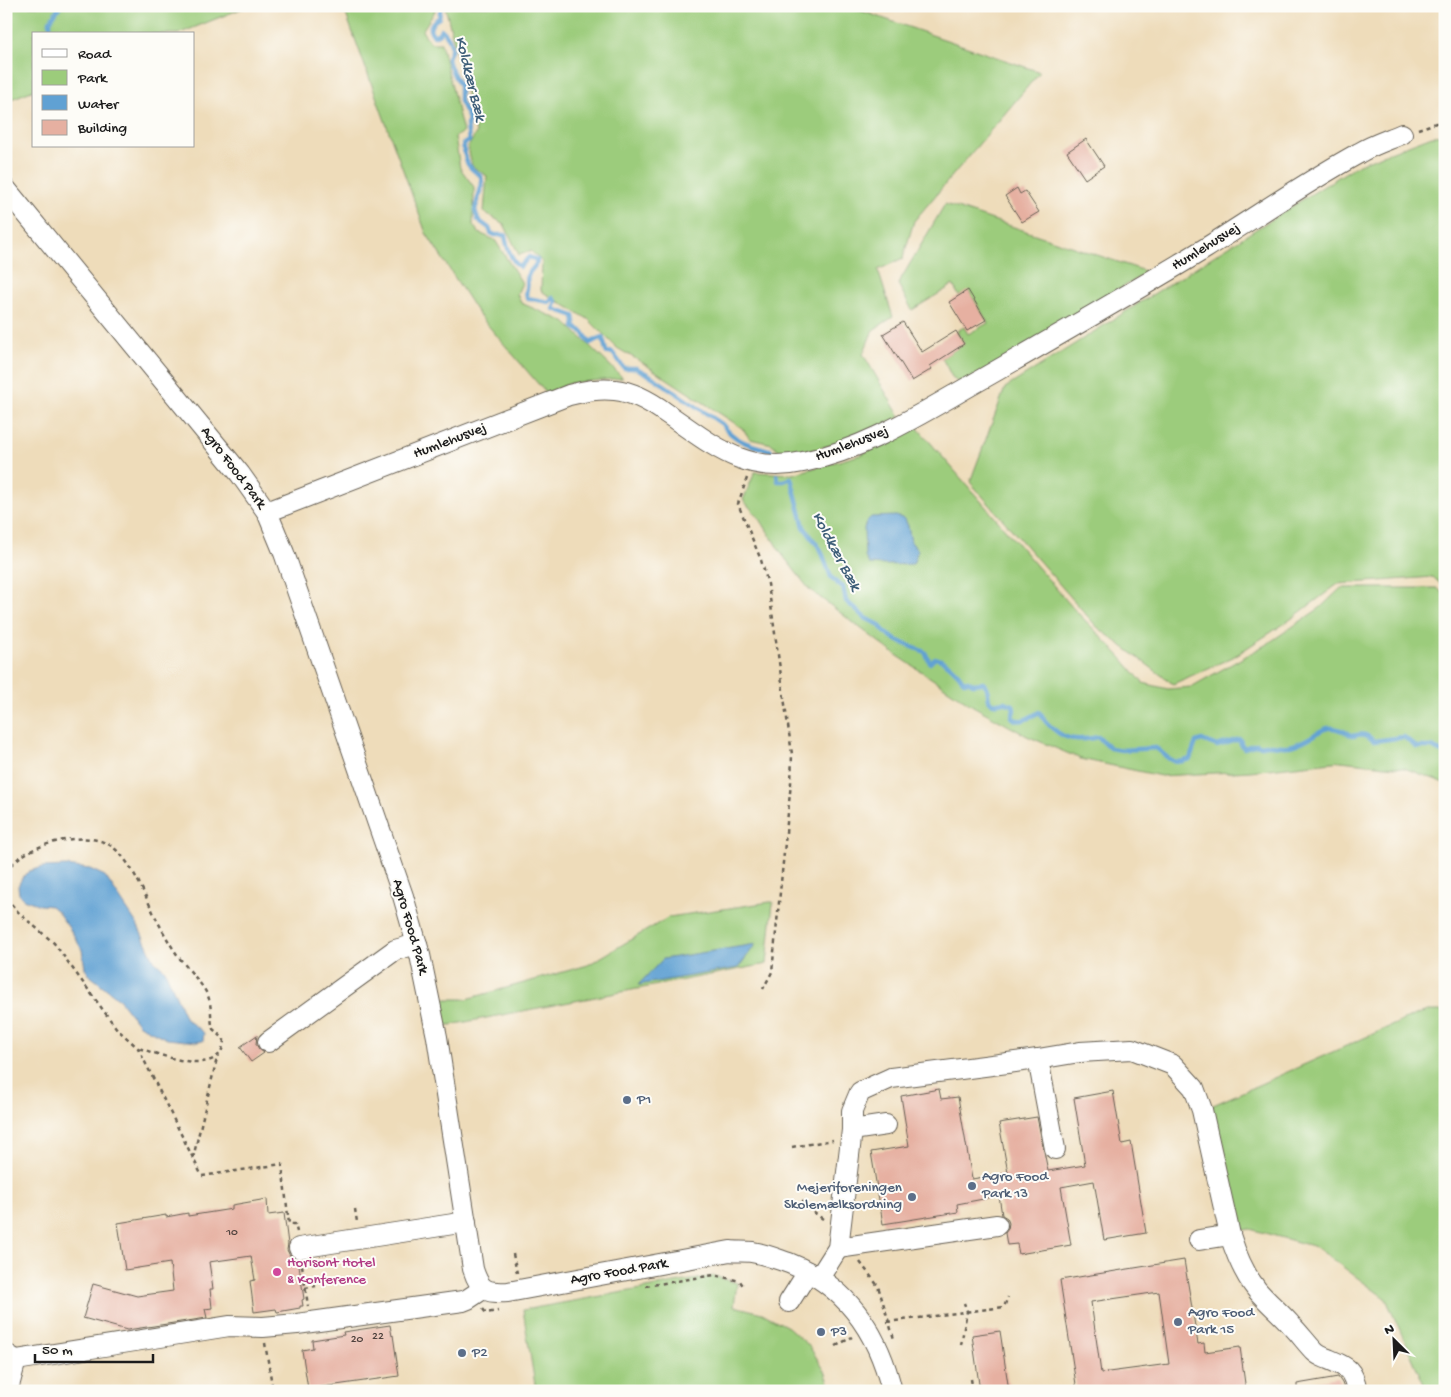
<svg xmlns="http://www.w3.org/2000/svg" width="1451" height="1397" font-family="'Gochi Hand',sans-serif">
  <style>
    .green { fill: #9ccc7b; stroke: #5c744c }
    .water { fill: #60a1d3; stroke: #3e5e78 }
    .lines { fill: none; stroke-linecap: round; stroke-linejoin: round }
    .stream { stroke: #60a1d3; stroke-width: 4.5 }
    .building { fill: #e6b0a1; fill-rule: evenodd }
    .minor-casing { stroke: #665f53; stroke-width: 22 }
    .path { stroke: #665f53; stroke-width: 2.5; stroke-dasharray: 4 4; stroke-linecap: butt }
    .minor { stroke: #fff; stroke-width: 20 }
    .service-dot { fill: #5c6f8a; stroke: #fdfcf7; stroke-width: 2 }
    .hotel-dot { fill: #d1479c; stroke: #fdfcf7; stroke-width: 2 }
    .labels { text-anchor: middle; dominant-baseline: central; stroke-width: 4; stroke-linejoin: round; paint-order: stroke }
    .number-label { font-size: 12px; fill: #4e413d }
    .street-label { font-size: 15px; fill: #1c1c1c; stroke: #fdfcf7 }
    .service-label { font-size: 15px; fill: #4e5e75; stroke: #fdfcf7; text-anchor: start }
    .hotel-label { font-size: 15px; fill: #b23c85; stroke: #fdfcf7; text-anchor: start }
    .water-label { font-size: 16px; font-style: italic; fill: #3e5e78; stroke: #fdfcf7 }
  </style>
  <rect width="100%" height="100%" fill="#fdfcf7"/>
  <filter id="ink" filterUnits="userSpaceOnUse"><feTurbulence type="fractalNoise" baseFrequency=".02" numOctaves="2"/><feDisplacementMap in="SourceGraphic" scale="10" xChannelSelector="R" yChannelSelector="G"/><feConvolveMatrix kernelMatrix="1 2 1 2 8 2 1 2 1" color-interpolation-filters="sRGB"/></filter>
  <filter id="wash" filterUnits="userSpaceOnUse"><feTurbulence type="fractalNoise" baseFrequency=".0096" numOctaves="4" result="noise"/><feDisplacementMap in="SourceGraphic" scale="20" xChannelSelector="R" yChannelSelector="G"/><feGaussianBlur stdDeviation="1.12" result="paint"/><feColorMatrix in="noise" values="0 0 0 0 0 0 0 0 0 0 0 0 0 0 0 0 0 1.4 0 .05"/><feComposite in="paint" operator="in"/></filter>
  <g filter="url(#wash)">
    <rect width="100%" height="100%" fill="#eedcba"/>
    <g class="green">
      <path d="M6,6H248L178,34H34V90L6,101Z"/>
      <path d="M343,6H434L435,11L422,31L431,43H441L463,132L455,137L460,168L474,187L473,225L479,233L495,240L522,283L517,294L521,303L565,322L623,378L571,383L546,393L479,315L426,233Z"/>
      <path d="M445,6H847L1040,72L914,221L903,258L878,270L893,317L873,330L863,354L900,417L854,439L812,450L783,454L772,444L750,439L742,428L643,363L617,348L588,319L541,291L542,262L531,251L519,255L504,224L484,212L487,176L472,166L468,147L476,133Z"/>
      <path d="M1445,135V588L1433,577L1338,584L1287,622L1233,657L1173,684L1097,627L970,482L1005,388L1359,164L1432,136Z"/>
      <path d="M945,204L1148,272L960,385L952,377L942,358L964,344L957,331L964,327L968,334L988,323L969,291L959,296L953,285L912,310L898,284Z"/>
      <path d="M916,426L1073,608L1121,657L1143,683L1168,689L1191,687L1267,644L1320,608L1341,588H1437L1445,595V783L1404,768L1341,761L1250,771L1161,776L1081,759L1027,736L973,706L892,652L809,589L781,553L760,519L743,500L755,472L793,474L860,455Z"/>
      <path d="M770,902H773L767,964L450,1025H443L439,1008L441,999H467L588,965L669,917Z"/>
      <path d="M1428,1011H1440L1445,1013V1391H1427L1386,1299L1316,1247L1250,1229L1239,1231L1211,1106L1418,1014Z"/>
      <path d="M714,1276L737,1283L734,1306L762,1313L788,1327L809,1346L825,1371L832,1391H536L523,1310Z"/>
    </g>
    <g class="water">
      <path d="M896,516L905,519L908,526L911,542L918,550L913,564L886,565L869,564L865,557L864,528L867,521L871,517Z"/>
      <path d="M66,866L90,869L105,876L137,924L154,960L165,970L186,1019L204,1033L203,1041L197,1042L167,1039L139,1025L118,998L89,975L85,968L82,950L73,934L57,911L51,906L40,905L23,899L19,894L18,886L22,878L29,871L43,867Z"/>
      <path d="M756,944L738,968L638,985L663,959Z"/>
    </g>
    <g class="lines">
      <g class="stream">
        <path d="M441,6L439,18C433,21 431,24 430,30L434,36L439,33L441,29C448,35 452,41 451,51C450,53 448,56 448,59C449,66 456,80 460,85V101L469,119L467,125L469,141L463,144C466,162 465,165 481,176L482,184L475,210L478,220L489,228L491,233L495,235H505C507,246 510,260 520,267L529,257L537,260C536,268 531,268 528,275C526,280 529,287 526,292L527,298L549,302L553,298L556,302L554,309L574,316L575,322L574,327L583,332L590,343L602,337C605,341 604,348 607,353L612,352L624,368H636L651,376L722,424C735,442 750,445 770,450L775,457"/>
        <path d="M50,34V21L60,6"/>
        <path d="M777,475L778,481H784L791,478L804,527L821,550L831,577L838,584L843,587L846,601L865,618L878,624L886,633L896,640L925,652L930,663L935,658C946,660 958,672 964,682L968,681L973,684L983,683L987,687L989,700L993,704L1004,702L1013,705L1014,710L1012,717C1019,725 1031,717 1039,712C1042,715 1043,719 1046,722C1063,740 1074,742 1098,737L1110,748L1122,750L1156,748C1171,759 1170,766 1190,759L1196,742L1202,740L1217,746L1240,739L1241,744L1244,748L1257,744L1261,746C1271,743 1278,747 1288,746C1292,746 1296,744 1299,743C1325,732 1322,719 1353,736C1362,733 1366,734 1374,741L1404,737L1416,747H1432L1445,754"/>
      </g>
    </g>
    <g id="blocks">
      <g class="building">
        <path d="M1086,139L1104,166L1085,179L1067,152Z"/>
        <path d="M1017,188L1020,194L1025,191L1039,212L1022,222L1005,196Z"/>
        <path d="M968,290L986,320L967,331L949,302Z"/>
        <path d="M903,322L922,352L956,331L964,344L930,366L932,369L912,381L883,334Z"/>
        <path d="M257,1035L256,1044L259,1049L264,1053L251,1062L240,1047Z"/>
        <path d="M939,1089L941,1099L958,1097L972,1179L1008,1173L999,1123L1037,1117L1048,1171L1085,1165L1074,1098L1113,1091L1122,1144L1131,1142L1146,1233L1104,1240L1094,1181L1061,1187L1071,1245L1019,1254L1017,1244L1007,1245L1005,1233L1008,1229L1009,1223L1007,1218L1002,1215L999,1196L957,1204L958,1212L883,1224L871,1152L909,1146L901,1096Z"/>
        <path d="M267,1199L268,1215L284,1213L288,1244L287,1250L290,1256L298,1259L304,1299L302,1300L303,1306H300V1308L277,1312L276,1309L254,1312L250,1281L255,1280L251,1256L209,1262L213,1289H210L212,1308L205,1309L207,1318L127,1330L83,1318L93,1284L137,1296L173,1291L170,1263L125,1270L118,1223L166,1215V1217L188,1213V1216L232,1209V1205Z"/>
        <path d="M1184,1260L1198,1344L1204,1343L1205,1352L1240,1347L1246,1391H1077L1060,1280ZM1159,1292L1169,1364L1101,1373L1091,1302Z"/>
        <path d="M390,1325L392,1336L393,1335L399,1376L308,1389L302,1350L313,1348L312,1340L344,1335L343,1332Z"/>
        <path d="M1000,1331L1009,1391H980L972,1335Z"/>
        <path d="M1338,1377L1342,1383L1345,1391H1297V1384Z"/>
      </g>
    </g>
  </g>
  <g filter="url(#ink)">
    <use href="#blocks" fill-opacity="0" stroke="#665f53" stroke-width="1"/>
    <g class="lines">
      <defs>
        <g id="minor">
          <path d="M6,189L240,474L267,512L284,553L403,896L420,955L437,1037L473,1269C480,1291 486,1293 508,1292L730,1251C737,1252 745,1251 752,1252C765,1254 777,1259 789,1263C847,1286 878,1332 892,1391"/>
          <path d="M267,512L569,395C585,391 599,388 615,390C634,392 651,402 666,413C712,444 744,475 803,462C868,449 925,411 982,379C1057,336 1132,293 1206,248C1257,216 1306,182 1359,153C1372,145 1388,140 1402,134"/>
          <path d="M268,1042L395,950L417,944"/>
          <path d="M852,1130V1111L860,1092L891,1078L1038,1059"/>
          <path d="M1055,1149L1038,1059L1080,1052L1132,1049L1173,1065L1194,1088L1202,1110L1230,1235"/>
          <path d="M1199,1240L1230,1235C1236,1254 1244,1274 1257,1290C1268,1303 1281,1313 1292,1326C1300,1334 1307,1344 1315,1352C1319,1356 1323,1357 1328,1359C1347,1367 1353,1369 1357,1391"/>
          <path d="M299,1248L466,1222"/>
          <path d="M838,1248L997,1225"/>
          <path d="M819,1278L838,1248L852,1130L886,1125"/>
          <path d="M789,1302L808,1272"/>
          <path d="M6,1354L16,1360L229,1326L263,1327L297,1324L463,1301L468,1299L483,1289"/>
          <path d="M9,1391V1386L16,1360"/>
        </g>
      </defs>
      <use href="#minor" class="minor-casing"/>
      <g class="path">
        <path d="M1418,129L1445,120"/>
        <path d="M747,478L738,504L761,560L768,584L792,754L791,783L772,972L763,989"/>
        <path d="M6,871C9,868 11,865 14,862C34,843 90,828 114,848C133,864 144,894 155,916C161,928 168,941 176,953C184,966 205,985 209,999C212,1009 210,1019 213,1029L224,1039C223,1081 160,1054 138,1048"/>
        <path d="M6,898L20,914L54,943L117,1029L138,1048L202,1176L282,1164L289,1224H295L297,1232"/>
        <path d="M792,1147L833,1140"/>
        <path d="M193,1158L217,1058"/>
        <path d="M802,1201L808,1209L823,1219"/>
        <path d="M355,1209L357,1222"/>
        <path d="M513,1254L517,1273"/>
        <path d="M860,1262L878,1286L894,1339"/>
        <path d="M302,1265L308,1306"/>
        <path d="M646,1286L714,1275L740,1281L744,1287"/>
        <path d="M305,1288L316,1286"/>
        <path d="M483,1309L486,1313L498,1311"/>
        <path d="M887,1322L1004,1307L1008,1297"/>
        <path d="M265,1343L273,1391"/>
        <path d="M961,1345L967,1311L964,1303"/>
        <path d="M836,1346L852,1337"/>
        <path d="M971,1379L973,1391"/>
        <path d="M855,1390V1391"/>
      </g>
      <use href="#minor" class="minor"/>
    </g>
  </g>
  <g class="service-dot">
    <circle cx="627" cy="1100" r="5"/>
    <circle cx="972" cy="1186" r="5"/>
    <circle cx="912" cy="1197" r="5"/>
    <circle cx="1178" cy="1322" r="5"/>
    <circle cx="821" cy="1332" r="5"/>
    <circle cx="462" cy="1353" r="5"/>
  </g>
  <circle class="hotel-dot" cx="277" cy="1272" r="5"/>
  <g class="labels">
    <g class="number-label">
      <text x="232" y="1233">10</text>
      <text x="378" y="1337">22</text>
      <text x="357" y="1340">20</text>
    </g>
    <g class="street-label">
      <text transform="translate(1206 247) rotate(-32)">Humlehusvej</text>
      <text transform="translate(450 441) rotate(-21)">Humlehusvej</text>
      <text transform="translate(852 444) rotate(-21)">Humlehusvej</text>
      <text transform="translate(233 468) rotate(53)">Agro Food Park</text>
      <text transform="translate(410 927) rotate(74)">Agro Food Park</text>
      <text transform="translate(619 1272) rotate(-10)">Agro Food Park</text>
    </g>
    <g class="service-label">
      <text x="637" y="1100">P1</text>
      <text x="982" y="1177">Agro Food<tspan x="982" dy="17">Park 13</tspan></text>
      <text x="902" y="1188" text-anchor="end">Mejeriforeningen<tspan x="902" dy="17">Skolemælksordning</tspan></text>
      <text x="1188" y="1313">Agro Food<tspan x="1188" dy="17">Park 15</tspan></text>
      <text x="831" y="1332">P3</text>
      <text x="472" y="1353">P2</text>
    </g>
    <g class="hotel-label">
      <text x="287" y="1263">Horisont Hotel<tspan x="287" dy="17">&amp; Konference</tspan></text>
    </g>
    <g class="water-label">
      <text transform="translate(469 79) rotate(76)">Koldkær Bæk</text>
      <text transform="translate(835 552) rotate(62)">Koldkær Bæk</text>
    </g>
  </g>
  <rect width="1451" height="1397" fill="none" stroke="#fdfcf7" stroke-width="25"/>
  <rect x="32" y="32" width="162" height="115" fill="#fdfcf7" stroke="#a3a29f"/>
  <rect x="42" y="49" width="25" height="8" fill="#ffffff" stroke="#a3a29f"/>
  <text x="78" y="58" font-size="15" fill="#1c1c1c">Road</text>
  <rect x="42" y="70" width="25" height="15" fill="#9ccc7b" stroke="#a3a29f"/>
  <text x="78" y="82" font-size="15" fill="#1c1c1c">Park</text>
  <rect x="42" y="95" width="25" height="15" fill="#60a1d3" stroke="#a3a29f"/>
  <text x="78" y="108" font-size="15" fill="#1c1c1c">Water</text>
  <rect x="42" y="120" width="25" height="15" fill="#e6b0a1" stroke="#a3a29f"/>
  <text x="78" y="132" font-size="15" fill="#1c1c1c">Building</text>
  <g transform="translate(1394 1340) rotate(336)" stroke="#fdfcf7" stroke-width="4" paint-order="stroke">
  <path d="M0-4L9 19L0 12L-9 19Z" fill="#1c1c1c"/>
  <text y="-8" font-size="14" font-weight="bold" text-anchor="middle" fill="#1c1c1c">N</text>
  </g>
  <path d="M35 1354v8h118v-8" fill="none" stroke="#1c1c1c" stroke-width="2.5"/>
  <text x="42" y="1354" font-size="15" fill="#1c1c1c" stroke="#fdfcf7" stroke-width="4" paint-order="stroke">50 m</text>
</svg>
